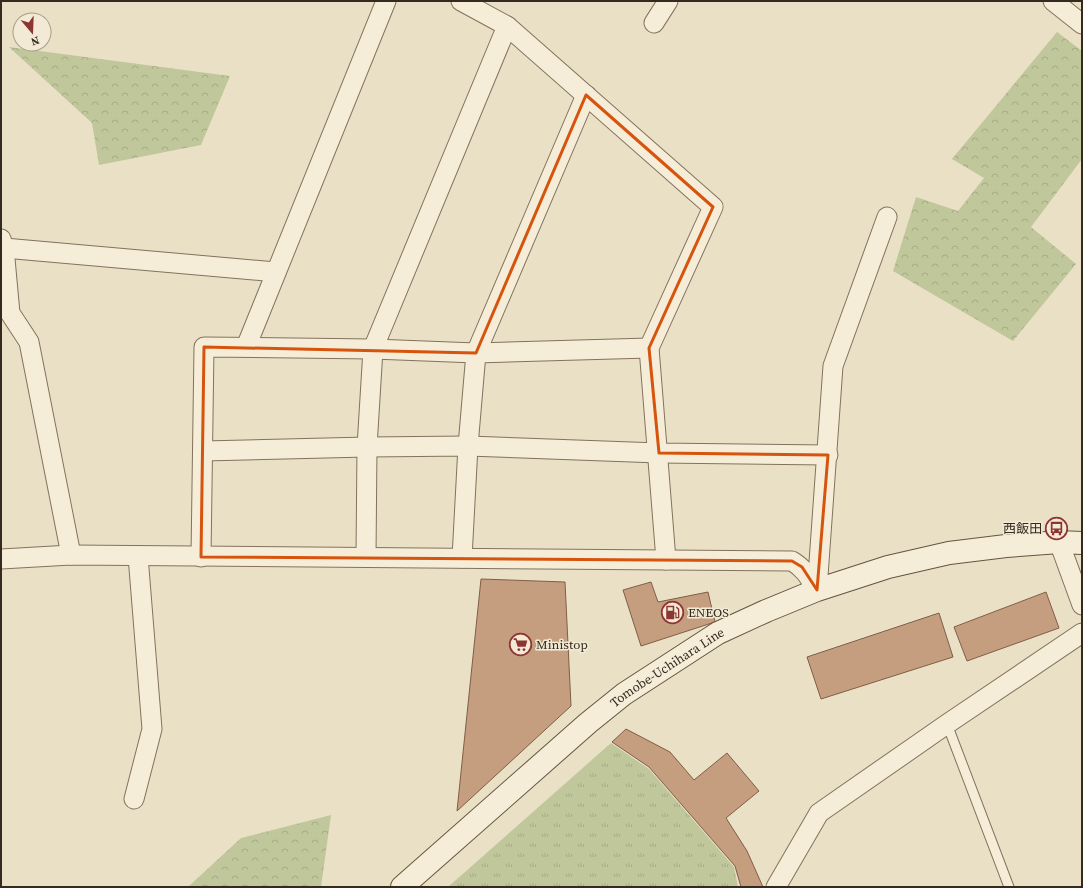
<svg xmlns="http://www.w3.org/2000/svg" width="1083" height="888" font-family="'Source Serif 4','Noto Sans JP',serif">
  <style>
    .grass { fill: url(#grass-tufts) }
    .forest { fill: url(#forest-crowns) }
    .building { fill: #c49e7f; stroke: #805e45 }
    .lines { fill: none; stroke-linecap: round; stroke-linejoin: round }
    .service-casing { stroke: #83725d; stroke-width: 11 }
    .minor-casing { stroke: #83725d; stroke-width: 21 }
    .secondary-casing { stroke: #655440; stroke-width: 24 }
    .service { stroke: #f5edd8; stroke-width: 9 }
    .minor { stroke: #f5edd8; stroke-width: 19 }
    .secondary { stroke: #f5edd8; stroke-width: 22 }
    .marked { fill: none; stroke: #d6540e; stroke-width: 3; stroke-linejoin: round }
    .labels { text-anchor: middle; dominant-baseline: central; stroke-width: 3; stroke-linejoin: round; paint-order: stroke }
    .poi-label { font-size: 13px; fill: #352a20; stroke: #f2ead4; text-anchor: start }
    .street-label { font-size: 13px; fill: #352a20; stroke: #f2ead4 }
  </style>
  <defs>
    <pattern id="grass-tufts" width="24" height="20" patternUnits="userSpaceOnUse"><rect width="24" height="20" fill="#c0c79b"/><path d="M3 7l-1-3M5 7V3M7 7l1-3M15 17l-1-3M17 17v-4M19 17l1-3" fill="none" stroke="#a6ab85"/></pattern>
    <pattern id="forest-crowns" width="20" height="18" patternUnits="userSpaceOnUse"><rect width="20" height="18" fill="#c0c79b"/><path d="M2 6a3 3 0 1 1 6 0M12 15a3 3 0 1 1 6 0" fill="none" stroke="#a6ab85"/></pattern>
  </defs>
  <rect width="100%" height="100%" fill="#eae0c6"/>
  <path class="grass" d="M611,743L649,769L734,867L738,887H448Z"/>
  <g class="forest">
    <path d="M1057,32L1082,51V159L1031,227L1076,264L1013,341L893,271L916,197L958,211L984,178L952,159Z"/>
    <path d="M9,47L230,76L201,145L99,165L92,123Z"/>
    <path d="M331,815L321,887H188L241,838Z"/>
  </g>
  <g class="building">
    <path d="M481,579L565,582L571,706L457,811Z"/>
    <path d="M651,582L658,602L708,592L715,622L641,646L623,590Z"/>
    <path d="M1046,592L1059,628L967,661L954,627Z"/>
    <path d="M939,613L953,657L821,699L807,657Z"/>
    <path d="M626,729L670,752L694,780L727,753L759,791L726,818L747,851L763,887H741L735,866L649,767L612,742Z"/>
  </g>
  <g class="lines">
    <defs>
      <path id="service" d="M947,724L1009,887"/>
      <g id="minor">
        <path d="M461,1L507,26L713,207L649,348L666,560"/>
        <path d="M1053,1L1082,24"/>
        <path d="M654,23L668,1"/>
        <path d="M1,239L4,248L10,313L29,342L71,555"/>
        <path d="M4,248L276,272"/>
        <path d="M246,347L386,1"/>
        <path d="M203,451L367,447L468,446L659,453L828,455"/>
        <path d="M1059,542L1082,605"/>
        <path d="M201,557L204,347L373,349L476,353L649,348"/>
        <path d="M366,557L367,447L373,349L507,26"/>
        <path d="M462,558L468,446L476,353L586,95"/>
        <path d="M1,559L71,555L792,561C805,569 809,577 817,590"/>
        <path d="M817,590L833,366L887,217"/>
        <path d="M134,799L152,729L138,556"/>
        <path d="M776,887L819,813L947,724L1082,633"/>
      </g>
      <g id="secondary">
        <path id="s1" d="M402,887L588,723L624,694L718,633L766,611L817,590L888,567L949,553L1006,546L1059,542L1082,543"/>
      </g>
    </defs>
    <use href="#service" class="service-casing"/>
    <use href="#minor" class="minor-casing"/>
    <use href="#secondary" class="secondary-casing"/>
    <use href="#service" class="service"/>
    <use href="#minor" class="minor"/>
    <use href="#secondary" class="secondary"/>
  </g>
  <path class="marked" d="M586,95L713,207L649,348L659,453L828,455L817,590L802,567L792,561L201,557L204,347L476,353Z"/>
  <defs>
    <symbol id="bus-ring" viewBox="-11 -11 22 22"><circle r="9.5" fill="#f2ead4" stroke="#8c3533" stroke-width="1.5"/><path d="M-5-6H5V4H4V6H2V4H-2V6H-4V4H-5ZM-3.5-4V0h7V-4ZM-3.5 1.2v1.5H-2V1.2ZM2 1.2v1.5H3.5V1.2Z" fill="#8c3533"/></symbol>
    <symbol id="fuel-ring" viewBox="-11 -11 22 22"><circle r="9.5" fill="#f2ead4" stroke="#8c3533" stroke-width="1.5"/><path d="M-5.5-6h7V0h2V4h1.3V-2.5L3-4.5l.8-.8L6-3V5H2.5V1h-1V6h-7ZM-4.2-4.7v3.2H.2V-4.7Z" fill="#8c3533"/></symbol>
    <symbol id="supermarket-ring" viewBox="-11 -11 22 22"><circle r="9.5" fill="#f2ead4" stroke="#8c3533" stroke-width="1.5"/><path d="M-6-5.5h2.5l.6 2H6L4.5 2H-2.5L-4.4-4H-6ZM-1.5 3.2a1.3 1.3 0 1 0 .1 0ZM3 3.2a1.3 1.3 0 1 0 .1 0Z" fill="#8c3533"/></symbol>
  </defs>
  <g fill-rule="evenodd">
    <use href="#bus-ring" x="1044" y="516" width="25" height="25"/>
    <use href="#fuel-ring" x="660" y="600" width="25" height="25"/>
    <use href="#supermarket-ring" x="508" y="632" width="25" height="25"/>
  </g>
  <g class="labels">
    <g class="poi-label">
      <text x="1042" y="528" text-anchor="end">西飯田</text>
      <text x="688" y="612">ENEOS</text>
      <text x="536" y="644">Ministop</text>
    </g>
    <g class="street-label">
      <text stroke="none"><textPath href="#s1" startOffset="345">Tomobe-Uchihara Line</textPath></text>
    </g>
  </g>
  <rect width="1083" height="888" fill="none" stroke="#352a20" stroke-width="4"/>
  <g transform="translate(32 32) rotate(161)"><circle r="19" fill="#f2ead4" stroke="#a69d8c"/>
  <path d="M0-3L7 15L0 10L-7 15Z" fill="#8c3533"/>
  <text y="-6" font-size="11" font-weight="bold" text-anchor="middle" fill="#352a20">N</text>
  </g>
</svg>
